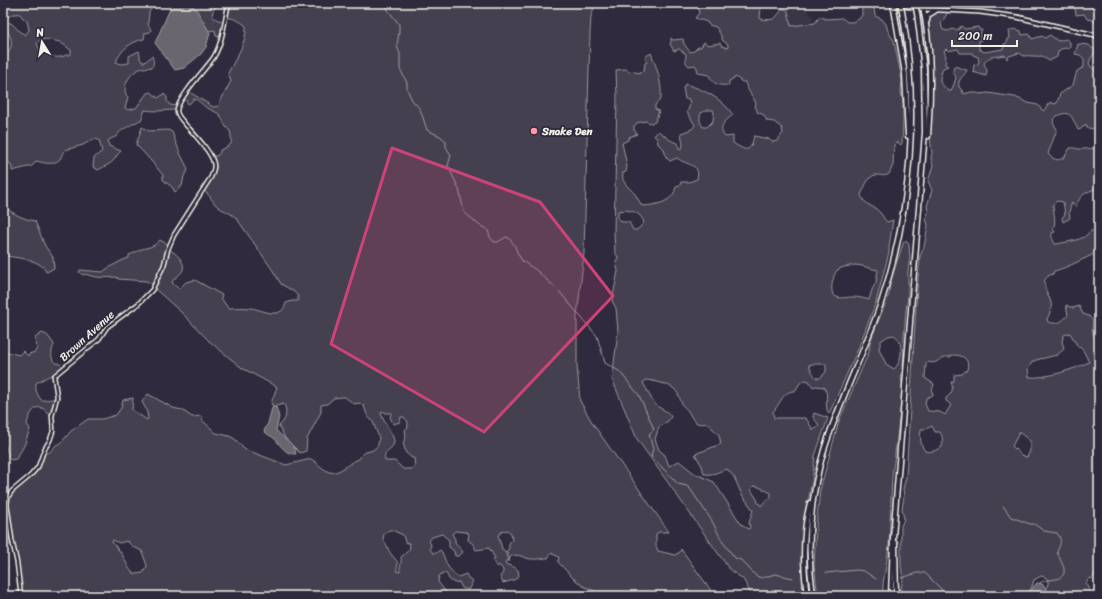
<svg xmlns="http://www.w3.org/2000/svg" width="1102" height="599" font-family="Sriracha,sans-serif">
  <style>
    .built { fill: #3b3647 }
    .green { fill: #454050; stroke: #9c989c; fill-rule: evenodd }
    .water { fill: #6a6670; stroke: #a19ea0 }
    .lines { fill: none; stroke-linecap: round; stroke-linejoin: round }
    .stream { stroke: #a19ea0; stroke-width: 1 }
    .minor-casing { stroke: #f4f1e8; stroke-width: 5.5 }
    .major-casing { stroke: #f4f1e8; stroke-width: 6 }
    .highway-casing { stroke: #f4f1e8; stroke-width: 7 }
    .minor { stroke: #2f2a3d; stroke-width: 2.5 }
    .major { stroke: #2f2a3d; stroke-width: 3 }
    .highway { stroke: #2f2a3d; stroke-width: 4 }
    .highway-bridge-casing { stroke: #f4f1e8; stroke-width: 7; stroke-linecap: butt }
    .highway-bridge { stroke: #2f2a3d; stroke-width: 4 }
    .marked { fill: #cc4377; fill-opacity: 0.2; stroke: #cc4377; stroke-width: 3; stroke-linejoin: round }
    .poi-dot { fill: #ff9aa2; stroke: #2f2a3d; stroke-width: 1.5 }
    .labels { text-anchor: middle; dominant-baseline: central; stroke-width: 4; stroke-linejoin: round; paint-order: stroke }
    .poi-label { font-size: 11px; font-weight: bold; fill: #f4f1e8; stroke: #2f2a3d; text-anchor: start }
    .street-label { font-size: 11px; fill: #f4f1e8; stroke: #2f2a3d }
  </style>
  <rect width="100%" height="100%" fill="#2f2a3d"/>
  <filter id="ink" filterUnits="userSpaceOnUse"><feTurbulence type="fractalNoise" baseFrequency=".025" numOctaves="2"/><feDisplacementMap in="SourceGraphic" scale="8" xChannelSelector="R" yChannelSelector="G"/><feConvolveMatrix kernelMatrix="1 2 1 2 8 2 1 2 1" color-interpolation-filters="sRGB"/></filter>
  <g filter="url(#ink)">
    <path class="built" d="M786,3H803L806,9L813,17L811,24L791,26L788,11L785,9Z"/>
    <g class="green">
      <path d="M3,3H156L149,12L148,24L151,30L150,32L145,33L144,39C131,42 121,49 116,62L121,64L129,63V56L139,51L140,55V58L142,62H145L152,56C154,61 154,63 152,67C148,68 143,67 140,69C130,72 120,89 128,97L125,108L128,110L136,108L147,93L151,92L158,98L164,94L167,97V101L170,105L178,106L177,110C166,110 156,112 145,110L141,120C139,120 122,130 121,131C119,132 118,135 117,136C114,138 111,138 108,141L109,146L121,151C117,154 116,158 113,161C110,164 102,168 98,170L93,167L94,158L102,151L99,140L94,139L83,145L65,150C62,153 62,156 60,159C53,166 44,163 37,161L32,166L12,171V167L3,153V57C11,52 14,43 9,34C6,30 3,28 3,23C10,21 13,24 17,29C19,32 23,33 25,35L29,30L27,21L23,18L20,14C11,13 9,16 3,22ZM46,39L60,42L71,50V54L70,55H66C56,61 39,54 37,43L39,41Z"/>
      <path d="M183,3H235L239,5L242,3H596L591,16L590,33L584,253L577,317V365L580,401L593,424L669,532H659L656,534V546L658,551L675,555L680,552L681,549L715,596H606L583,586L573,578L558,562L559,557L551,553L548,558C543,558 537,560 532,559C524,559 518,552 510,557L509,562L507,552H505L507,557L505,564L514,567L518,570L519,576L514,580L503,583L500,576L503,573V570L500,566H496L493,561L495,558L489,548L476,550L473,544L468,540L469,534L466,532L455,531L452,534L455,539V542L463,552L459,556H455L454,551L449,547V540L442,534L432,537L429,541L431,545L430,549L433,553H436L440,550L442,552C447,565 447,568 458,577L466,574L468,578L473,581L468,590L462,588L459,582L454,583L449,579L446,573H443L439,576L438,582L449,596H21L17,565L12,542L7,547L8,543L3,530L10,528L7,504L8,496L38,468L44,450L49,453L56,445L61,443L71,431L88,419H102L116,415L121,408L123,400L133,398L132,410L147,420L148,418L146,409L142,402L148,394L173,408L182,410L192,417L201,416L203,421L216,433L229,436L235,439L244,449L286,465L311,459C317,462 321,468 327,471C338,477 348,462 359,459L363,453L373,450L378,445L379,438L373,422L367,415L364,406L359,403L354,404L345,397H342L334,398L327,404L321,405V412L307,439L306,451L300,453L285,438L279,426C286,420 288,413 284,404L276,406L272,405L271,403L277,387L242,368L209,341L183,314L154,288L155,285L146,281L118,279L117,277C105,278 96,278 85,274L83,275L79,272L80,270L103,272C105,269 126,258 129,258V255C135,253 137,251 142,249C149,247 154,247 160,240L169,245L168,249C174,251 186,262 183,269C182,274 175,277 172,282L173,284L178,288H180L186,282L195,280L222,295L221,298L228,308C235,308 243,307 251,308C264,310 281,321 286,303L292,301H298V296L293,291L281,284L272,269L237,219C231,212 222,211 215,204C211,199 209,194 203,190C210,179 216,169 212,157L218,155L220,152V150L225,148L231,144C232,141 231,135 230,131C229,130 227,128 226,127C224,124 223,119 220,115C217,112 211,110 207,108C202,105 199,100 194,99L190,103L188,104L184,96L188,91L213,107L219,106L221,100L231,81L228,73C235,59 247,43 246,26C240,21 234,18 226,17L228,7L217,5C209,16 211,18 225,22L221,37L216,36L215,30L207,31ZM382,411L386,413H392L390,417L393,424L400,422L401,417H404L408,422V427L405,430L406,437L403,443L406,453L412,458H414L415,467L411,469H403L395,461H385C382,449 394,450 394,442C394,434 383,422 381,413ZM389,530H392L403,535L405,542L409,543L410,546L409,550L401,557C402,564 399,567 400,572L396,571C400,561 396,561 391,554C387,549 388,545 383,540L384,534ZM507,530L511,533L512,540L509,543V548L506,552L502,549L498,535L503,531ZM113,540L119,543L127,541L133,547L142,551L147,566L143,573L135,574C128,570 128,565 124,558C122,553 116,547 112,542Z"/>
      <path d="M693,3H763L764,5L761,7L760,18L761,19C775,21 775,19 783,8L788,11L791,26L815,23L820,16L826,19L842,18L847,22H852L859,19L862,15V3H875L874,7L875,16L882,19L886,24L888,31L894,41L895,46L902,80L901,91L903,103V121L902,143L901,145L897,142L894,145L893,165L889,174C884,177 882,175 876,175C868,175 864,189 861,195C865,207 875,205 881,214C884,217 884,220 887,222L893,220L889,247V252L876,302L858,349L829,414C823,405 830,396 824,387L816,386L813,387L809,381L805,380L800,383L795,391C784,390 779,405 773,412L774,418H805L807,420L813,430L817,428L819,425L813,417L814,413L828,418L815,456L812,482L804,520L801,559L804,596H752L743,579L730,570L637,439L612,379L618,331L616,308L612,301L618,271L616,263L618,257L615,252L614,232L617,97L616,70L626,69L630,72L634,71L637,73L644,71L645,63L647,62L645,57L651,53C657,68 662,82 661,99L655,105V109L659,111L655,122L651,123L645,121L637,123L634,126V130L637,134L629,137L628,140L622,143L627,166L626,172L623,173C621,183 629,187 635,194C637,198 640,202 642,206C656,205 674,203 676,186L680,185L681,182H689L697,179C701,163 687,166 677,158L670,161L666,157L664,149L658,144L657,138L654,136L658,131C665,135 670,142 678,143L679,149L682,148L683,144L681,133L692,129L695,125L687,112L690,105L689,99H685L683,88L685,84C703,89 723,99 733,115C725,121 717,127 725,137L733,136V143C746,151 750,154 754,136L769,139L772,142L777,141L783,133L782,128L774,122L767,121L764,115L757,112V110L755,106L756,103L747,88L745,82H742L736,77L729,81V85C720,86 713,85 709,75L698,73L697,68L695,65L689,66C684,62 686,59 686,54L679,49L674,51L670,44L671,42V38L673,40L683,39L684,44L690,52L694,51L698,47H701L704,42L708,45L720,43L722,46L727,48L728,47V44L723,41C722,37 718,30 716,27L709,25L707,22L695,18L699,13L698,8ZM707,110H713L714,112L713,121L707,127H703C700,123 699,119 701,113ZM626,210C635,212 641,213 644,223L637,230H633L629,222H622L618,218V211ZM855,265C863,265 870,269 878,270L876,282L872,290L869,300C863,298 858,297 852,297C845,297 840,300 833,295C830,288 833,276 837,270L844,267ZM812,364H826V372L820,378H817C814,376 810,369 809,365ZM645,380C650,380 669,384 673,388C679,393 679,397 682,404C683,407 686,408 688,411C693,420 695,426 707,423L719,435L721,444L695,454L702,466L704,474C716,475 716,472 727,469L734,477L742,495L753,510L749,523L750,527L749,529L741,524L714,482L694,473L679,461L669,466L665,455L659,450L655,439L659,427L668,421L671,417C668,410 661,410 656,405C650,399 648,390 643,383ZM753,486L759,487L771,493V498L765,501L761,506L759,503H758L757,499L751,490Z"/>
      <path d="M921,3H962L963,13L948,12L941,24L943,30L949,31L952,29L955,30L959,29L961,26L965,29L978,27L980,30H982L980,35L982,40L979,41V49L984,52L1003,49L1004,44L1007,43L1008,39L1010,38L1009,31L1014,29L1021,31L1022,35L1029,34L1032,39L1042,36L1045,38L1050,35L1058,41L1066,39L1070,42V48L1068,49L1066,48L1061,49L1058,52L1057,57L1049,61L1042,56C1036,57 1030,55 1024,56L1019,53L1009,56L1007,59L1006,56L1004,55C994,58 988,54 984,64L987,70L986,76L973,72L974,65L978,64L979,61L978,57L973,55L972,53H960L958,49L948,51L946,49L944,51L946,56L945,64L948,66L943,68L940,78V82L948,91H951C953,88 955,81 956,77L953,71L954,66L967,70C964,77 957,79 959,87L961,89L964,94L971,92L973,93H977L979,94L988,93L1015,97L1028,103L1038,105L1042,110H1045L1048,104L1051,102L1054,104L1057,103L1060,94L1073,85L1077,71L1084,67V59L1080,55L1075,54L1078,44L1089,45L1093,49H1097L1091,58L1089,63L1091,67L1099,72V133L1095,129L1087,128L1086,124L1081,129L1078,130C1072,118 1071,107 1054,118L1053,123L1057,129L1048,154C1054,160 1057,161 1064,158L1070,148C1075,147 1078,150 1083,149C1088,149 1093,148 1099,148V188C1087,191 1079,195 1076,207L1072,202L1069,212L1070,218L1063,222L1062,218L1065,214L1063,202L1057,201L1053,204C1053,213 1057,221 1053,229L1055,232L1052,233C1051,237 1053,240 1055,244H1057C1068,241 1085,241 1090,231H1099V252C1084,258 1070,267 1054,271L1053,274C1036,279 1049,293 1051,303C1052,309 1050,313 1047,319L1048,322C1057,325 1062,322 1068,315L1066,305L1073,308L1079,306L1083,314L1089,316L1093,321C1092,326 1092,333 1095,338C1096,340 1098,342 1098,344C1098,346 1096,350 1095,351L1099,357V571L1096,573L1092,579L1089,578L1086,584L1089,587V596H1050L1046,588L1048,584V580L1045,577L1041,576L1034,580L1031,589L1024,596H901V588L903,579L901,566V526L904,519L902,509L904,496L903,489L906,477L909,426L917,289L920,256L924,247L928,225L926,219L928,212L927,206L932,190L928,181L933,166L931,158L932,153L930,137L931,113L927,41L921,13ZM1070,333L1078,347L1082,348L1089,362C1075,369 1045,379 1029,377L1028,369L1032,362L1036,360L1057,355L1064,349L1062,341L1064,335ZM953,355C963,355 970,359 967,370L962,374L954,375V381L951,382C954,389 952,394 946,398V401L951,405L945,415L940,412L928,411L925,404L926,398L933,395L932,391L934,384L925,378L926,364L928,362C938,366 940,355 950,357ZM932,426L935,432H940C943,437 943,441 942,447C937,450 931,453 925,451C920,444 920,437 921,429H926ZM1019,433H1020L1030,441V451L1027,457L1021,455L1012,446Z"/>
      <path d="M1065,3H1087L1092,8L1096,9L1099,7V22L1095,23L1093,20L1087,19L1084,14L1076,15L1075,7Z"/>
      <path d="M142,127L149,131L168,130L172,132L180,153L188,169L187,172L184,176L182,186L175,192L172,187L163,180V175C154,165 146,154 136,145Z"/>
      <path d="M3,207H6C13,215 25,219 35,221L45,246L53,257L54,268L47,272L45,271L46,270C35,257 17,259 3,255V216L5,215Z"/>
      <path d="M904,241H907L909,245L910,257L908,271V296L906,310L904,336L903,367L901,378L903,388L892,477L889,546L883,584V596H818L814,565L816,527L820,490L839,421L869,352L870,342L889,294L890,282ZM894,335C896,337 898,338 899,340C903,348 901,364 894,369L886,364L879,349L881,341L888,336Z"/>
      <path d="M42,333L47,335L54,344C52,350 50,357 54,362L60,364L64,368L54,375L49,376L36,383C35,390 37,394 41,400C47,401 51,398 56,399L53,414L47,413C38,399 29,414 27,424L30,429L24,446L16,459L11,460L8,457V452L6,450V446L3,443V433L7,431L9,425L3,410V351L19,355L23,351L28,356L29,354L35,352L37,348L35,338Z"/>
    </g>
    <g class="water">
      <path d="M179,3H189L196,9L210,33L206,47L201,54L184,68L175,70L155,43L170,9Z"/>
      <path d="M274,407H276L279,417L276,430C282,438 295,443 296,454C286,455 281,446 275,439C272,436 267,435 264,431L268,423L272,408Z"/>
      <path d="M1037,583C1045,583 1047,590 1049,596H1030C1031,591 1033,586 1037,583Z"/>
    </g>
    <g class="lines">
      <g class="stream">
        <path d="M385,3L388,10L399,24V31L397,46L400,54V69L407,83V89L412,100L420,109L427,130L440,136L446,141V147L451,155L448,166L459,189L464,212L479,225L488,230L490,237L494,242H498L506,237L509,238L515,246L517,252L522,261L536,270L558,290L597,336L605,363L619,371L639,395L654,429L649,434L653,449L651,456L678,484L687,486L691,490L712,521L722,541L735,558L741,560L756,576L762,578L775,574L793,578"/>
        <path d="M1003,506L1011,517L1030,524H1034L1044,531L1057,533C1063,541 1060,544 1057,552L1064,568V574C1057,583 1047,577 1040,583"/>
        <path d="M826,573L857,570L864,571L876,579"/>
        <path d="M901,578L917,573H925L941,589L943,593L942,596"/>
      </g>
      <defs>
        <path id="minor" d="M21,596L17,563L12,540L7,504L8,497L12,491L30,476L38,467L44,450L50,440L53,431L52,416L57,397L54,376L99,339L107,327L138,304L152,290L164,265L168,249L174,235L211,177C212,174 214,170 214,166C214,154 193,133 185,124C182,120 177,116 177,111C176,101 204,70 211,61C223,46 224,21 229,3"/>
        <path id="major" d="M886,3L924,9L980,12L1017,17L1099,36"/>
        <g id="highway">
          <path d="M893,3L905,74L908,136"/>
          <path d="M922,3C932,47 931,91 928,136"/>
          <path d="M927,21L928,15L936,10"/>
          <path d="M895,543L896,596"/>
          <path d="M807,596C803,565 802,533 810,503"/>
          <path d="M813,596C806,547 810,497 824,450C840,399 865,351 882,300C912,207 919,107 902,11"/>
          <path d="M891,596L893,538L925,132L924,69L917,13"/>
        </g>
      </defs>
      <use href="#minor" class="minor-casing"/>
      <use href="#major" class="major-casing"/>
      <use href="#highway" class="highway-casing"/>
      <use href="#minor" class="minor"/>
      <use href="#major" class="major"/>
      <use href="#highway" class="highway"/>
      <defs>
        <g id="highway-bridge">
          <path d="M900,3L902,11"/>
          <path d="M915,4L917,13"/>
        </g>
      </defs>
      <use href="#highway-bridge" class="highway-bridge-casing"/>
      <use href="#highway-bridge" class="highway-bridge"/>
    </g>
  </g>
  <path class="marked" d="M392,148L540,202L613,296L484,432L331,344Z"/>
  <circle class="poi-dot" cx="534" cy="131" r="4"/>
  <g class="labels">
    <g class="poi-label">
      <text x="542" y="131">Snake Den</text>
    </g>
    <g class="street-label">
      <text transform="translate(87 336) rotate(-42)">Brown Avenue</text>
    </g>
  </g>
  <rect width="1102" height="599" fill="none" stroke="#2f2a3d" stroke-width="16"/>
  <rect x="8" y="8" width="1086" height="583" fill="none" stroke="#f4f1e8" stroke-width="1.5" filter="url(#ink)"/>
  <g transform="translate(42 42) rotate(349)" stroke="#2f2a3d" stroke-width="3" paint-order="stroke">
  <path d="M0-3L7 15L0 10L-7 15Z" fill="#f4f1e8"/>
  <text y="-6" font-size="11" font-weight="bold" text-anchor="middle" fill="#f4f1e8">N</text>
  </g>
  <path d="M952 40v6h65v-6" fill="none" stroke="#f4f1e8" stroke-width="2"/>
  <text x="958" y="40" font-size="12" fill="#f4f1e8" stroke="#2f2a3d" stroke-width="3" paint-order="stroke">200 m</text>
</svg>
